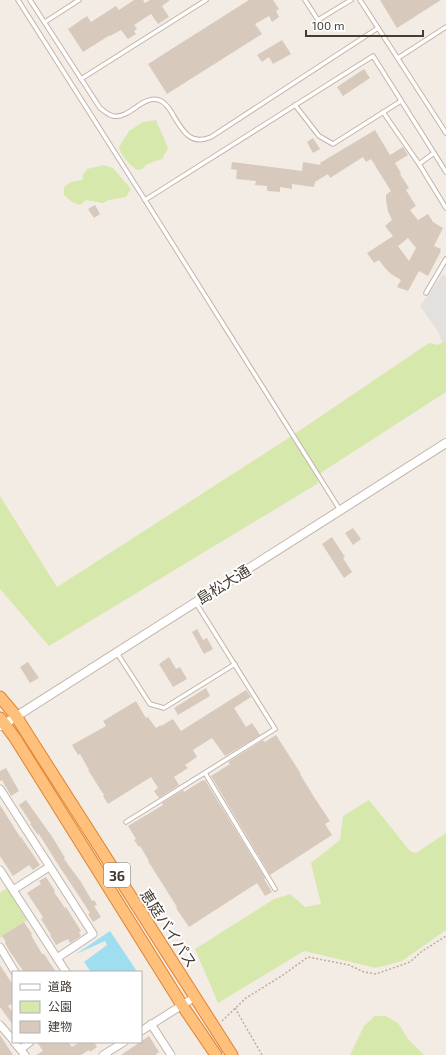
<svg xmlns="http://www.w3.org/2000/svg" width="446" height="1055" font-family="'Exo 2','Noto Sans JP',sans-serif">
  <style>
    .green { fill: #d7e8ac }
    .parking { fill: #e3e0dd }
    .water { fill: #9fddf1 }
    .building { fill: #d8c9bd; fill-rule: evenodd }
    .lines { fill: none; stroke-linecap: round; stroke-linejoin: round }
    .service-casing { stroke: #c1b5aa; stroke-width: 5.5 }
    .minor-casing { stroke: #c1b5aa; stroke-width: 9 }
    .tertiary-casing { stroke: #c1b5aa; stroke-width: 10 }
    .trunk-casing { stroke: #e08331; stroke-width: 13 }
    .path { stroke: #c1ac98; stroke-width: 1.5; stroke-dasharray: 2 2; stroke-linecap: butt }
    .service { stroke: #fff; stroke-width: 3.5 }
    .minor { stroke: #fff; stroke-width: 7 }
    .tertiary { stroke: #fff; stroke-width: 8 }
    .trunk { stroke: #ffc07b; stroke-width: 11 }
    .labels { text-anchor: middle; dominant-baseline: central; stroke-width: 4; stroke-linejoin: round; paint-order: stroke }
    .shield { fill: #fff; stroke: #7d7671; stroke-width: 1 }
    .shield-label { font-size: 14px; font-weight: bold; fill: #453c34 }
    .street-label { font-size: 15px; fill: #453c34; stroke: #fff }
  </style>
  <rect width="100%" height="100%" fill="#f3ece5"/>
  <g class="green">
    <path d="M156,120L168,148L162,159L147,164L142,169L137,170C129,164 121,156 119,147L129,131L143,122Z"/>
    <path d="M103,165L113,168L131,189L126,197L109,200L103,203L86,200L80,205L72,202L64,195V187L71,182L82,180L83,175L87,169Z"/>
    <path d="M446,340V392L322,472L317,484L49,646L0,589V496L57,587L287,439L429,343L438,345Z"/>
    <path d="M369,800L410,851L416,853L446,833V930L402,961L376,968L304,951L218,1003L195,949L274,899L290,894L305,907L321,904L311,863L340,840L343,816Z"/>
    <path d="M7,888L27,920L0,938V893Z"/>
    <path d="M375,1016H386L398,1023L408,1039L424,1055H350L364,1026Z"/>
  </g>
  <path class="parking" d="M443,274L446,278V340L442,342L438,331L420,306Z"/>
  <path class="water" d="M110,931L136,970L133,972H91L84,962L107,945L105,941L76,954Z"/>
  <g class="building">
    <path d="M134,0H143L145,3L150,0H170L162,6L169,17L158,24L151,14L134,25L137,29L134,31L136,34L128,39L121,30L110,36V35L83,52L68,29L87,16L91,22L116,6L119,10Z"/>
    <path d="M249,0H273L279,9L276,11L279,17L272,22L269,16L255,24L262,34L167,94L148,64Z"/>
    <path d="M380,0H441L397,28Z"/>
    <path d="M282,40L291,54L273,64L269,57L262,62L257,55Z"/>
    <path d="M364,69L370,78L343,96L337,87Z"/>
    <path d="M375,130L390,155L403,147L408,155L395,163L401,173L400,174L409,188L406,190L416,206L410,210L418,220L428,214L433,222L443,228L434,246L441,249L440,251H441L428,276L419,271L408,291L397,287L401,280L391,274L385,268L379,260L374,263L367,253L393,236L385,226L392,220L388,211L386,200V195L391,191L371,159L366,162L363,157L330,178L328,174L315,182L314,187L292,184V189L280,187V192L267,191V186L255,185L256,181L236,179L237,170L231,169L232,162L302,171L303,162L321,165L320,163ZM408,238L416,248L409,261L398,246Z"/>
    <path d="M313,138L320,149L313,153L307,142Z"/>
    <path d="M95,205L100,214L94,218L88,209Z"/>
    <path d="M353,528L361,539L353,545L345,533Z"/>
    <path d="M332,537L345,557L343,558L352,572L344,578L322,544Z"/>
    <path d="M197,629L203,640L207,638L213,649L204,654L192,632Z"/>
    <path d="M169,657L176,669L180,667L187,679L173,687L159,664Z"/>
    <path d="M28,662L39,678L30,683L20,667Z"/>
    <path d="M206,688L210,696L178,715L174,708Z"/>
    <path d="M246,690L251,697L234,708L246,727L252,723L260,735L225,756L212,738L193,750L197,757L185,765L188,768L174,777L179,785L159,798L154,791L158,788L151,777L108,804L103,796L104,795L88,770H89L80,754L78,755L72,745L106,726L103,721L136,701L146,718L148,717L156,728L161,725V726L173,719L181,731Z"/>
    <path d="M276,735L301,774H300L314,797L330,821L325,824L332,835L270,875L211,776L230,764L228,762L263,740L265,742Z"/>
    <path d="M6,768L19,791L11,796L2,780L0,781V771Z"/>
    <path d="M203,780V781L205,780L265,878L264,879L272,892L265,896L257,883L189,927L176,908L177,907L148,861H149L140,846L139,847L134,840L136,839L128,826L163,805L162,803L183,790L184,792Z"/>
    <path d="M26,800L53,838L65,858L64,859L81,882L92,901L94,900L97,905L94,906L101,917L93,922L88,914L90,913L73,887L59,866L39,834L38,835L30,824L31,823L19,805Z"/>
    <path d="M0,805L20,837H21L40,865L33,870L29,865L13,876L0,856Z"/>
    <path d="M46,877L55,891L54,892L65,908L66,907L81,931L79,932L81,936L70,943L68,939L56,945L50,935H51L41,919L43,918L41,914L27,893L41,884L39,881Z"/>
    <path d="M24,922L32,934L31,935L42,954H44L56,972H24L10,952L5,943L6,942L2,936Z"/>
    <path d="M0,965L13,985V1003L8,1006L13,1013V1025L0,1007Z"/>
    <path d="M0,1035L13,1055H0Z"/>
    <path d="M149,1036L159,1052L155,1055H121Z"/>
    <path d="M37,1042H68L72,1047L80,1042H94L97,1047L90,1052L89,1050L81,1055H36L43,1051Z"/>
  </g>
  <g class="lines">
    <defs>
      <g id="service">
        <path d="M18,0L145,200L340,510"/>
        <path d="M30,0L100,108C104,111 108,115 113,116C130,119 142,95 159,100C165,102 167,106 170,110C181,127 188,147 211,137L378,28"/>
        <path d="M305,0L318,20L351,0"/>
        <path d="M360,0L446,133"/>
        <path d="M45,22L79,0"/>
        <path d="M398,58L446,27"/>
        <path d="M81,79L206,0"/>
        <path d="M295,105L319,136L333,144L401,101"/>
        <path d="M383,112L419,164L434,153"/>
        <path d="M419,164L446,208"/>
        <path d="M145,200L373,56L446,172"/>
        <path d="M426,293L446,259"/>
        <path d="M117,653L150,704L164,708L235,664"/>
        <path d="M205,773L275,889"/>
        <path d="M126,822L275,729L196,603"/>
      </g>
      <g id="minor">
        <path d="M0,789L93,934L57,958"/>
        <path d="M0,870L66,972"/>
        <path d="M13,890L49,867"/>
        <path d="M0,947L15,972"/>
        <path d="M151,1024L171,1055"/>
        <path d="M0,1025L13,1040"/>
        <path d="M141,1031L195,997"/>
        <path d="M14,1042L25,1055"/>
        <path d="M21,1049L30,1042"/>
        <path d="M103,1055L124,1042"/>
      </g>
      <path id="tertiary" d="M1,726L446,443"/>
      <g id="trunk">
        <path d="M0,697L16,716L26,732L232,1055"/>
        <path d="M0,718L15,738L182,1005L216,1055"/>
      </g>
    </defs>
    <use href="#service" class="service-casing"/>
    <use href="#minor" class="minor-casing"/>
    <use href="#tertiary" class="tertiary-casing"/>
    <use href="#trunk" class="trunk-casing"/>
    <g class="path">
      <path d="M235,1008L262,1055"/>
      <path d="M222,1021L225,1018L246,998L283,975L308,957L349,965L364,972L376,974L410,962L421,952L446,936"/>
    </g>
    <use href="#service" class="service"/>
    <use href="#minor" class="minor"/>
    <use href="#tertiary" class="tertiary"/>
    <use href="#trunk" class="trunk"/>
  </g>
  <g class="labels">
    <rect class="shield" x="104" y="863" width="26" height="24" rx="3"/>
    <g class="shield-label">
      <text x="117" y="875">36</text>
    </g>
    <g class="street-label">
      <text transform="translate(223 584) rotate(-32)">島松大通</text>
      <text transform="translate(169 928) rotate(57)">恵庭バイパス</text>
    </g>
  </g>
  <rect x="12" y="971" width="130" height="72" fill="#ffffff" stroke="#b5b1ae"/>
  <rect x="20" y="984" width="20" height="6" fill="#ffffff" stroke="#b5b1ae"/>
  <text x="48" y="991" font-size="12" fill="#453c34">道路</text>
  <rect x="20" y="1001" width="20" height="12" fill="#d7e8ac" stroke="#b5b1ae"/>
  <text x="48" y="1011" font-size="12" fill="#453c34">公園</text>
  <rect x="20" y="1021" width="20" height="12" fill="#d8c9bd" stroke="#b5b1ae"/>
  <text x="48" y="1031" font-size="12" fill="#453c34">建物</text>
  <path d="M306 30v6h117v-6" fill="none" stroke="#453c34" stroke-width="2"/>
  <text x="312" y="30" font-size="12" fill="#453c34" stroke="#ffffff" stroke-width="3" paint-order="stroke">100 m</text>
</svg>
